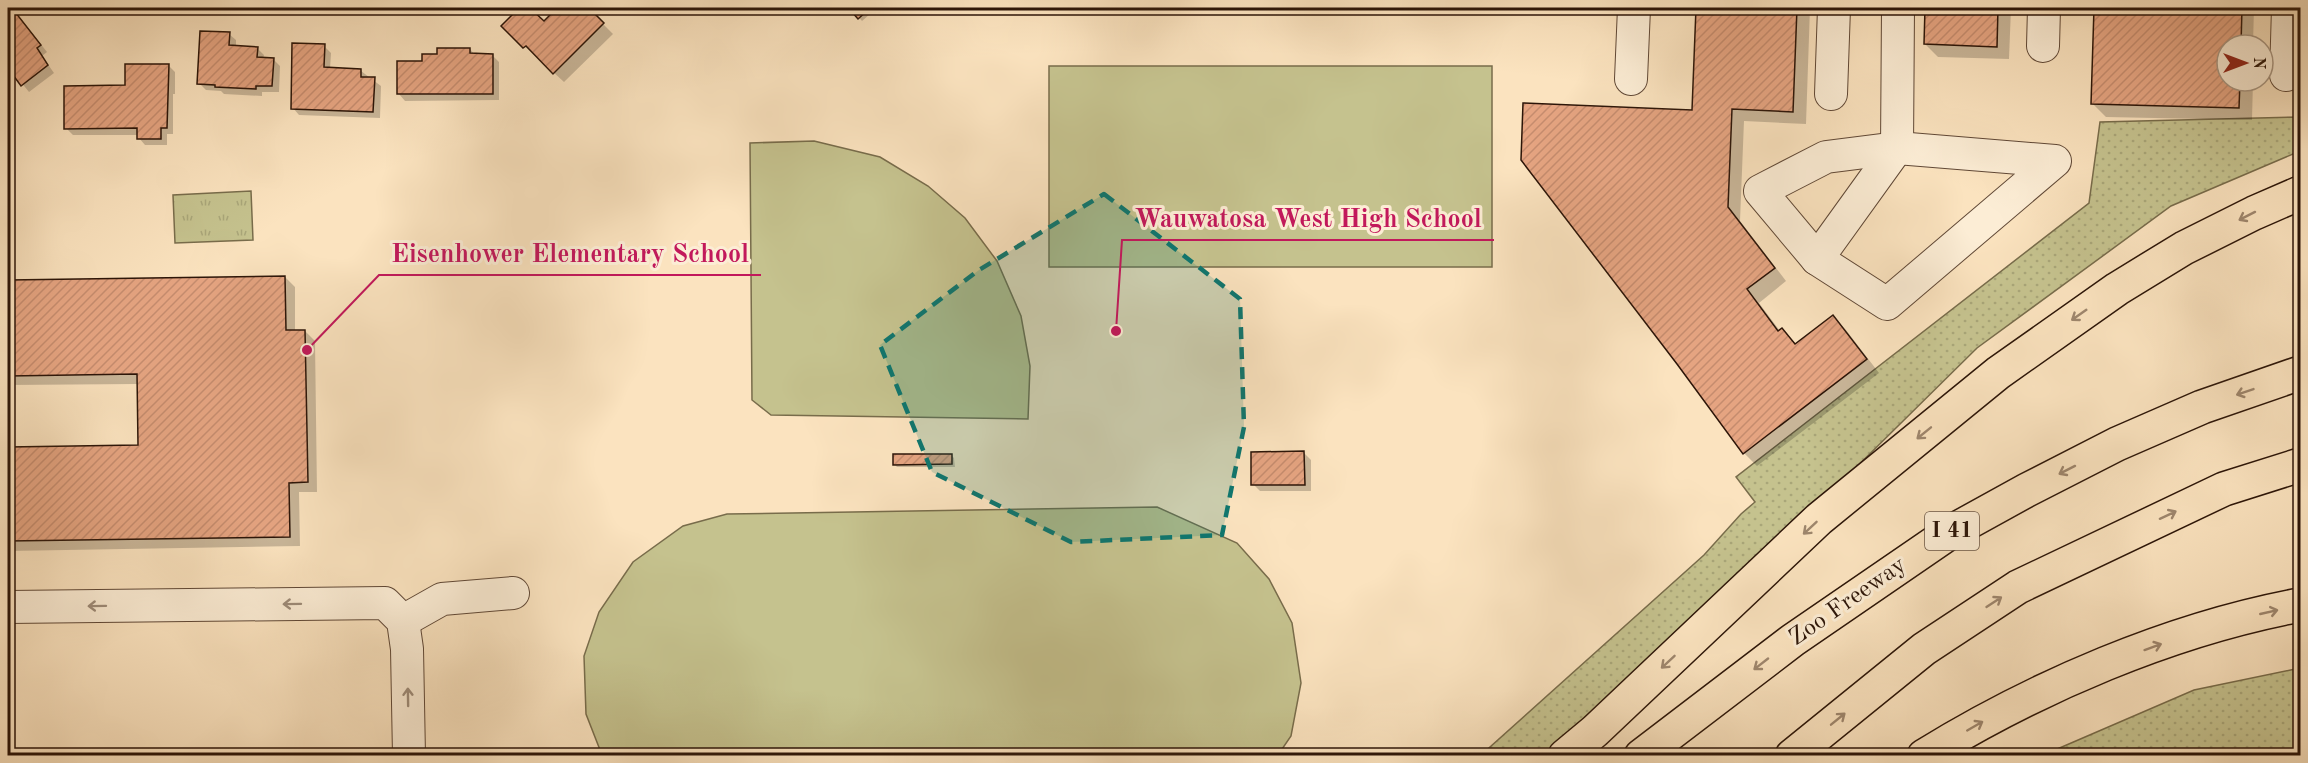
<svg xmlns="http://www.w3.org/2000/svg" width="2308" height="763" font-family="'Old Standard TT',serif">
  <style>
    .grass { fill: url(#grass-dots); stroke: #786c4b; stroke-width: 1.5 }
    .park { fill: url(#park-tufts); stroke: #786c4b; stroke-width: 1.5 }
    .pitch { fill: #c5c28e; stroke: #786c4b; stroke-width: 1.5 }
    .shadow { fill: #0003 }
    .building { fill: url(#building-hatch); stroke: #2c1508; stroke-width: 1.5 }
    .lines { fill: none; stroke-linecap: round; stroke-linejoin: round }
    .minor-casing { stroke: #604836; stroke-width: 34 }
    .highway-casing { stroke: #2c1508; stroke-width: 36 }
    .minor { stroke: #fcedd5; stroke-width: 32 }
    .highway { stroke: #fbe3bf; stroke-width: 33 }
    .oneway { stroke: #9e866d }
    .oneway2 { stroke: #9e8c79 }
    .marked { fill: #0f766e; fill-opacity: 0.2; stroke: #0f766e; stroke-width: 4.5; stroke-dasharray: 12 8; stroke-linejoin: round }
    .labels { text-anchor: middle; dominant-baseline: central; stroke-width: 6; stroke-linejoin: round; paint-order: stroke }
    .shield { fill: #fcedd5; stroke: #6a5646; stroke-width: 1.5 }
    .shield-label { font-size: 22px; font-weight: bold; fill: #2c1508 }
    .street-label { font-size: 24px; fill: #2c1508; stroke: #fcedd5 }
    .leader { fill: none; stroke: #c2185b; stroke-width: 2 }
    .callout-dot { fill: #c2185b; stroke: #fcedd5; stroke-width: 2 }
    .callout-label { font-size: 26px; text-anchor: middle; font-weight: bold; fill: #c2185b; stroke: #fcedd5; stroke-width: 6; stroke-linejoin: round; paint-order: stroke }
  </style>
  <defs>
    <pattern id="grass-dots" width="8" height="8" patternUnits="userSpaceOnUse" patternTransform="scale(1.5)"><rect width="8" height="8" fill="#c5c28e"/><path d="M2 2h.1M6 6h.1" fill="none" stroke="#a9a679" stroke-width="1.8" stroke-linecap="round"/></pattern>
    <pattern id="park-tufts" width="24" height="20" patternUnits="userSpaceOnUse" patternTransform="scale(1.5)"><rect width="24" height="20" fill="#c5c28e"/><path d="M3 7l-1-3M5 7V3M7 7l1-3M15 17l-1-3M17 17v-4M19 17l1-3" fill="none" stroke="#a9a679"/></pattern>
    <pattern id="building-hatch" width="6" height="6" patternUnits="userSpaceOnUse" patternTransform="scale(1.5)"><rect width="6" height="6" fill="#e5a481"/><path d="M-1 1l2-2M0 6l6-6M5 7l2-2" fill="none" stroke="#c58c6e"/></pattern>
  </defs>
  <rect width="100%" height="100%" fill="#fbe3bf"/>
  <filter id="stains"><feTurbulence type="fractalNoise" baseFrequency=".00333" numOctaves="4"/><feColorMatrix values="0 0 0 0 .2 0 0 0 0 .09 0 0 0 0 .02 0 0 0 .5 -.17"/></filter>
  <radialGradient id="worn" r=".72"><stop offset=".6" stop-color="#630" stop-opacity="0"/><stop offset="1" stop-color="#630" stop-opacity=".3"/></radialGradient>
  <g class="grass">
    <path d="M2300,117V151L2171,206L1977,348L1745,577L1542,755L1480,756L1704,555L1741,514L1755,502L1736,477L2089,203L2100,122Z"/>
    <path d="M2300,668V755L2041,756L2194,690Z"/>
  </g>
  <path class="park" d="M251,191L253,240L175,243L173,195Z"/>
  <g class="pitch">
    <rect x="1049" y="66" width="443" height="201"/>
    <path d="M814,141L880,157L928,186L965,218L997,261L1021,316L1030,366L1028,419L771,415L752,400L750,143Z"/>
    <path d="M1157,507L1237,543L1269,579L1292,623L1301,683L1291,736L1278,755H602L586,714L584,656L599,612L633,562L683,526L727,514Z"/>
  </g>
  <g class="shadow">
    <path d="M8,8H12L47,52L42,56L54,73L29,92L8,66Z"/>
    <path d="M521,8H528L544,23L559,8L562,9L587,8L613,34L564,82L503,26Z"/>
    <path d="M860,8H865L870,14L862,21L854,12Z"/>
    <path d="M1698,8H1810L1806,124L1744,121L1740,221L1786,281L1759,303L1780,331L1782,330L1797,345L1833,317L1846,330L1879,373L1757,466L1744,453L1694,111Z"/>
    <path d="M1927,8H2011L2009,59L1938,57L1925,44Z"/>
    <path d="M2097,8H2254L2253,45H2227V81H2253L2252,120L2106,117L2093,104Z"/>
    <path d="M229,34L236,40V47L257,48L264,55L263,59H273L280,66L279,92H262V96L224,94L221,91L206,90L199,83Z"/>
    <path d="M324,46L331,53L330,69L361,71L381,86L380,118L299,115L293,108Z"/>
    <path d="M470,49L475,55H492L499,62V100L405,101L399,94L423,62L439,55Z"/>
    <path d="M168,65L175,72V94H173V134H167V145H145L139,138L138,135H73L66,128L127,86Z"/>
    <path d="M285,277L295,287V332L305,331L315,341L317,492H299L300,546L8,551V448L140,447L139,384L8,385V282Z"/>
    <path d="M1304,453L1311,460V491H1260L1253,484Z"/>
    <path d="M951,455L954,458L955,467H897L894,464Z"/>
  </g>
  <g class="building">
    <path d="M8,8H12L41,45L37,48L48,65L21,86L8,68Z"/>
    <path d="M519,8H530L544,21L557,8H589L604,23L553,74L526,46L523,48L501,26Z"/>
    <path d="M857,8H866L868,10L858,19L852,12Z"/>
    <path d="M1696,8H1797L1793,112L1732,109L1728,207L1775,268L1747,289L1778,331L1782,328L1795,344L1833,315L1867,359L1743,454L1677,364L1521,160L1523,103L1692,110Z"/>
    <path d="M1925,8H1998L1997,47L1924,44Z"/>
    <path d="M2094,8H2242L2241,45H2227V81H2240L2239,108L2091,104Z"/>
    <path d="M200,31L230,32L229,45L258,47L257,57L274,58L272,86H256V89L215,87V85L197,84Z"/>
    <path d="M292,43L325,44L324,67L361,69V77H375L373,112L291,109Z"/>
    <path d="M437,48H470V53L493,54V94H397V61H422V54H437Z"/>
    <path d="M125,64H169L167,128H161V139H137V128L64,129V86L125,85Z"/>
    <path d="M285,276L286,330H305L308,482L289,483L290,537L8,541V447L138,445L137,374L8,376V280Z"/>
    <path d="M1304,451L1305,485H1251V452Z"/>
    <path d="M893,454H952V464L893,465Z"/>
    <path d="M2300,750V756H2287Z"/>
  </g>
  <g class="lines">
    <defs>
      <g id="minor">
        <path d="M2043,46L2044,8"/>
        <path d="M2286,75L2288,8"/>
        <path d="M1631,79L1634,8"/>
        <path d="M1831,94L1834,8"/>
        <path d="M1897,148L2055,161L1887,304L1817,259L1760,191L1826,157Z"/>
        <path d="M1817,259L1897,148L1898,8"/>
        <path d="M8,607L385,603L403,621L407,649L409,756"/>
        <path d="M403,621L442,599L513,593"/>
      </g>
      <g id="highway">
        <path d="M1565,756L1595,731L1819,519L1998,373L2117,289L2184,248L2254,213L2300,193"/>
        <path d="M1641,756L1793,640L1949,533L2027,490L2117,444L2202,407L2300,373"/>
        <path d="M1792,756L1924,649L2018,587L2224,489L2300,465"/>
        <path d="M1924,756C2036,687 2171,629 2300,605"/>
      </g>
    </defs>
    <use href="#minor" class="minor-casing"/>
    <use href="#highway" class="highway-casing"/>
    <use href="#minor" class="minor"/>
    <use href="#highway" class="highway"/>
  </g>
  <defs><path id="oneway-shaft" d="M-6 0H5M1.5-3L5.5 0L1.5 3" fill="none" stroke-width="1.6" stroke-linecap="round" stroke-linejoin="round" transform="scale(1.5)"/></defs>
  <g class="oneway">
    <use href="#oneway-shaft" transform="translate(2247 216) rotate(153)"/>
    <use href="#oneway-shaft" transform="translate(2079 315) rotate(145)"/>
    <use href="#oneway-shaft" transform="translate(2245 392) rotate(161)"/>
    <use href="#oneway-shaft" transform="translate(1924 433) rotate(141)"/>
    <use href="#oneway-shaft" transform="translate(2067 470) rotate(153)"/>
    <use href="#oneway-shaft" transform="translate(2168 515) rotate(-25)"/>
    <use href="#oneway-shaft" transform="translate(1810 528) rotate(137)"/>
    <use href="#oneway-shaft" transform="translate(1994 602) rotate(-33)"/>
    <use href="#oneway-shaft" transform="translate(2269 612) rotate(-13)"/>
    <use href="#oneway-shaft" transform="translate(2153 647) rotate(-20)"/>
    <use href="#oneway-shaft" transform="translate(1668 662) rotate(137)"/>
    <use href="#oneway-shaft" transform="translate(1761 664) rotate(142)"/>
    <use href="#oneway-shaft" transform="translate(1838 719) rotate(-39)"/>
    <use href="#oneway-shaft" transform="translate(1975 726) rotate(-30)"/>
  </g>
  <g class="oneway2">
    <use href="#oneway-shaft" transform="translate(292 604) rotate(179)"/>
    <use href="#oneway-shaft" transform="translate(97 606) rotate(179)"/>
    <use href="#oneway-shaft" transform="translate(408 697) rotate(-91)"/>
  </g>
  <path class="marked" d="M1104,194L1240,299L1244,427L1222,535L1071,542L932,472L880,345L979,270Z"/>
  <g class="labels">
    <rect class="shield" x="1925" y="512" width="54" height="38" rx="4.5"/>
    <g class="shield-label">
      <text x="1952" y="531">I 41</text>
    </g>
    <g class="street-label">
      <text transform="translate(1848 602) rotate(-35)">Zoo Freeway</text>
    </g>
  </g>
  <path class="leader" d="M1116 331L1122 240H1494M307 350L379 275H761"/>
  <g class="callout-dot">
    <circle cx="1116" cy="331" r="6"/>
    <circle cx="307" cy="350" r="6"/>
  </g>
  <g class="callout-label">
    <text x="1308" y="227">Wauwatosa West High School</text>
    <text x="570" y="262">Eisenhower Elementary School</text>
  </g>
  <rect width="2308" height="763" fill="none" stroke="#fbe3bf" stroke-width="30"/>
  <rect x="9" y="9" width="2290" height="745" fill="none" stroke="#2c1508" stroke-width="3"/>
  <rect x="15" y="15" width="2278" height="733" fill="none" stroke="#2c1508" stroke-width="1.5"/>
  <g transform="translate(2245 63) rotate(90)"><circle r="28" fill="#fcedd5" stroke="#a99783" stroke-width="1.5"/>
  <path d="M0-4.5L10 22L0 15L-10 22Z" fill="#8f2418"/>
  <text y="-9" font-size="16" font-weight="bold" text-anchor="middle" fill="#2c1508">N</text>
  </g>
  <rect width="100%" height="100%" filter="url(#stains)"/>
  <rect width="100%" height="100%" fill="url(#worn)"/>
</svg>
